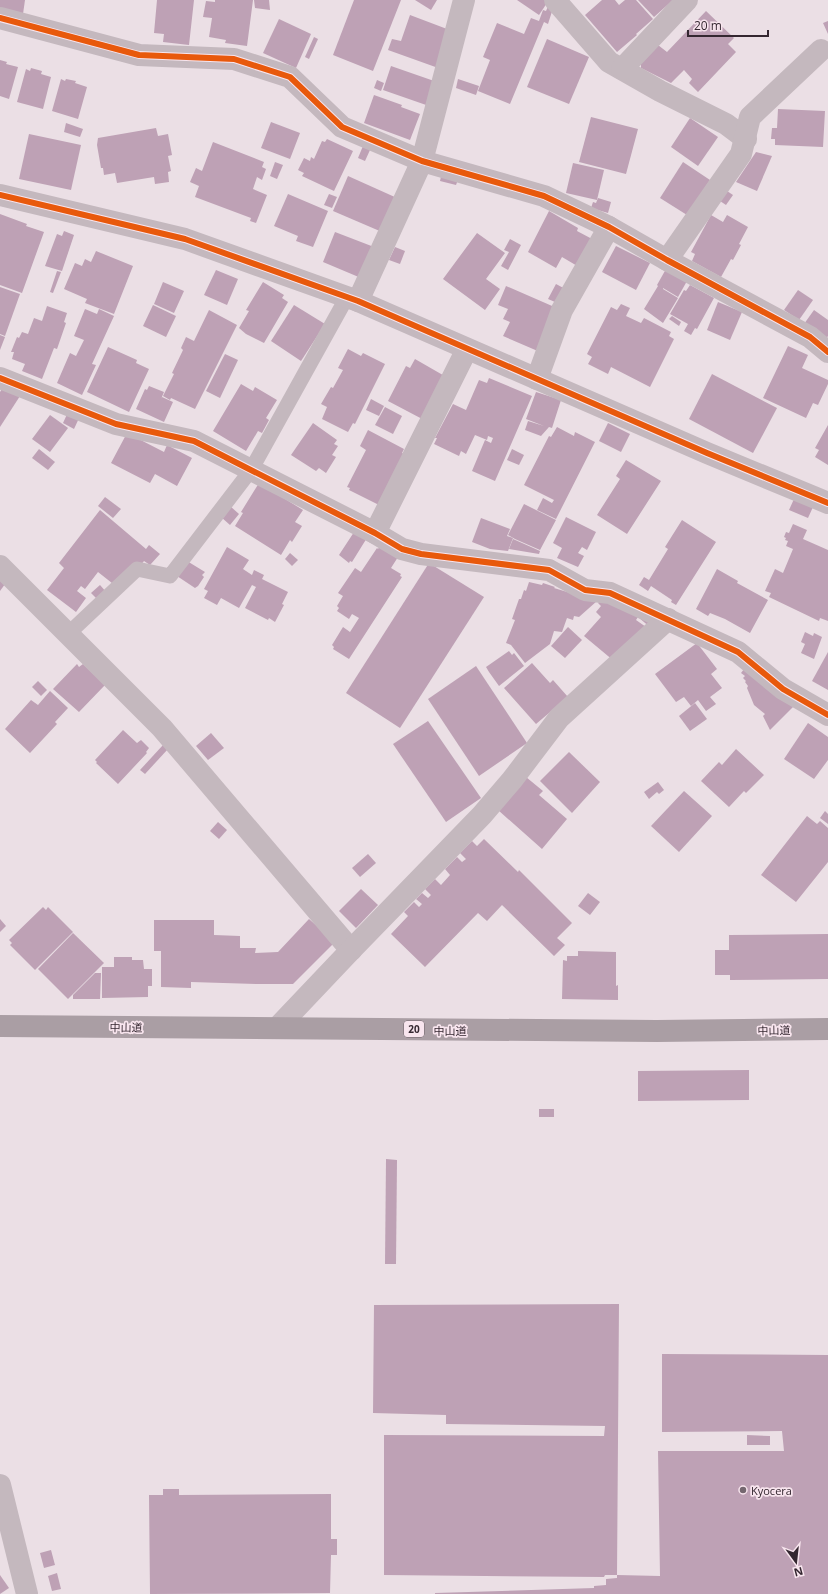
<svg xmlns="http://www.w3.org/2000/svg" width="828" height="1594" font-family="'Open Sans','Noto Sans JP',sans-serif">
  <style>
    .building { fill: #bea1b5 }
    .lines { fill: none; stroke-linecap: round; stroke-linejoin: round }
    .lane { stroke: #c4b8be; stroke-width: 15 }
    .street { stroke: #c4b8be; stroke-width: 22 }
    .highway { stroke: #aa9ea4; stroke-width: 22 }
    .cycleway-casing { stroke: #f8e5ee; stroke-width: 8 }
    .cycleway { stroke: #e8590c; stroke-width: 6 }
    .poi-dot { fill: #74676f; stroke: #f8e5ee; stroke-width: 1.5 }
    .labels { text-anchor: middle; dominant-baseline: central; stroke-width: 3.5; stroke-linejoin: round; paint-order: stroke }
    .shield { fill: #f8e5ee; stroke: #6f6069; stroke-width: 1 }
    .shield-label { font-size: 10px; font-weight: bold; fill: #342730 }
    .street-label { font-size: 11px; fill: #342730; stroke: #f8e5ee }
    .poi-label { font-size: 11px; fill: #342730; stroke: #f8e5ee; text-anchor: start }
  </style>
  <rect width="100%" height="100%" fill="#ebdfe5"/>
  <g class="building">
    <path d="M0,0H25L23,14L0,10Z"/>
    <path d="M157,0H194L189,45L163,42L164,34L154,33Z"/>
    <path d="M215,0H253L247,46L225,43L226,40L209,37L212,18L203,17L206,1L215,2Z"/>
    <path d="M254,0H269L270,10L255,8Z"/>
    <path d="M354,0H401L373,71L333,55Z"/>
    <path d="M415,0H437L431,10Z"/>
    <path d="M517,0H549L539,15Z"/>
    <path d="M551,0L555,2L548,24L544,22L510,104L478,91L490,60L483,57L497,23L524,34L531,18L539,21L543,10L546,11Z"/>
    <path d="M602,0H615L619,5L625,0H636L653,19L636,34L637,35L617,52L585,15Z"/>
    <path d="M638,0H673L654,17Z"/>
    <path d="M706,11L734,38L728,44L736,52L698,92L689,83L692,79L684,70L671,83L641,68V62L658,45L667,52Z"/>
    <path d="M410,15L447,29L441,69L388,50L392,39L401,41Z"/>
    <path d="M279,19L311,34L296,68L263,53Z"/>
    <path d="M828,21V34L823,23Z"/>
    <path d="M314,37L318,39L309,59L305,57Z"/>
    <path d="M547,39L589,57L569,104L527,87Z"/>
    <path d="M0,60L7,62L6,64L18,67L9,99L0,96Z"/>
    <path d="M391,66L437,82L429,106L383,90Z"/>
    <path d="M31,68L42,71L41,74L51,77L43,109L17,102L26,69L30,71Z"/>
    <path d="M61,79L65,81L66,79L76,81L75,83L87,87L78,119L52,111Z"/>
    <path d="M458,79L479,86L476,95L456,88Z"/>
    <path d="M377,80L384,83L381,91L374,88Z"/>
    <path d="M374,95L402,105L401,107L420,114L410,140L364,123Z"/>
    <path d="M778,109L825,111L823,147L775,145V139H771L772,128H777Z"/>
    <path d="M591,117L638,129L626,174L579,162Z"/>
    <path d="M690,118L718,137L698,166L671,147Z"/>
    <path d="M271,122L300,133L290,159L261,148Z"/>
    <path d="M66,123L83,129L80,137L64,132Z"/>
    <path d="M156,128L158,136L168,134L172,155L168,156L171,171L168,172L169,182L155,184L154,177L117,183L115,173L104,175L103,168H101L97,145L98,138Z"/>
    <path d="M29,134L81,145L71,190L19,179Z"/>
    <path d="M327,139L353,151L334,191L302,176L304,173L298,170L304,158L310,161L311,157L314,159L322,141L325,142Z"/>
    <path d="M213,142L264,162L262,167L266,169L262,180L257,177L253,189L267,195L256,223L250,221L251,218L195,197L199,186L190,182L196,168L202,171Z"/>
    <path d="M363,146L370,150L365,161L358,158Z"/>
    <path d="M756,152L772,156L757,191L736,182Z"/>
    <path d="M275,162L283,165L277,179L270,176Z"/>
    <path d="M683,162L710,180L687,215L660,198Z"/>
    <path d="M573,163L604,170L597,200L566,193Z"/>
    <path d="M442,172L459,177L456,185L440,181Z"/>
    <path d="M348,176L397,198L382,232L333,211Z"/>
    <path d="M727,191L733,195L726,205L720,201Z"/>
    <path d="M288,194L328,211L313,247L296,241L298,236L274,226Z"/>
    <path d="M329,194L337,197L332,208L324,205Z"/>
    <path d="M598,198L611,202L608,213L591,208L593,202L596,203Z"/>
    <path d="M549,211L578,228L577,231L594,240L579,267L562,257L556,268L528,252Z"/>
    <path d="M0,214L27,224L26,226L44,232L22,293L0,285Z"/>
    <path d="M711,215L723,222L727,215L748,227L739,244L741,245L733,260L731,259L721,277L692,261L695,254L691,252Z"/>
    <path d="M64,231L74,235L62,271L45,266L57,234L62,236Z"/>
    <path d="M335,232L374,247L361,278L323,262Z"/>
    <path d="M477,233L505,253L486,279L500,289L485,310L443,279Z"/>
    <path d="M510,239L521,245L508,270L501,266L509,252L504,250Z"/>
    <path d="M616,246L650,263L636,290L602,272Z"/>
    <path d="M395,247L405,251L400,264L389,260Z"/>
    <path d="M96,251L133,266L114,314L85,303L87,299L64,289L75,263L82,266L85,259L91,262Z"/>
    <path d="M666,269L687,281L678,297L663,288V289L678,298L663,323L644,309L658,286L657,285Z"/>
    <path d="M216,270L238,279L227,305L204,295Z"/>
    <path d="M57,271L61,272L53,293L50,292Z"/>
    <path d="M163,282L184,291L174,313L154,304Z"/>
    <path d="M263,282L284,295L282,298L288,302L264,343L246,334L239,328L249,311L246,310Z"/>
    <path d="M556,284L569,291L562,305L548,299Z"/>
    <path d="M690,285L714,298L697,329L695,328L691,335L684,331L688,324L670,314L684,290L686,291Z"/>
    <path d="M506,286L559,309L540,352L503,336L510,322L503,319L508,309L498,305Z"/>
    <path d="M0,287L20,294L5,336L0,334Z"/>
    <path d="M798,290L813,300L799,320L784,310Z"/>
    <path d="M718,302L742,312L730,340L707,330Z"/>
    <path d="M621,304L630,308L626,316L641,323L644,318L671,332L669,336L674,339L650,387L611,367L608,374L588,364L592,357L587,354L611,307L617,310Z"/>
    <path d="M153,305L176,316L166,337L143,326Z"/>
    <path d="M294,305L325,324L301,361L271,341Z"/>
    <path d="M47,306L67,313L64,322L66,323L57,349L54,348L42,379L22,371L25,364L12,359L14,352H11L17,337L19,338L22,332L28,334L34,318L42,321Z"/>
    <path d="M85,309L97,314L99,309L114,316L92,364L96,365L82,395L57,383L70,353L76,356L84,340L74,336Z"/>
    <path d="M209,310L237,325L195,409L171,398L170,400L163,396L174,374L172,373L183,350L181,348L186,337L194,341Z"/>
    <path d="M814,310L828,320V336L826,339L804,324Z"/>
    <path d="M672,316L681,322L679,326L669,319Z"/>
    <path d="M0,335L5,337L0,350Z"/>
    <path d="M788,346L808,355L802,368L828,380V384L818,405L813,403L806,418L763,398Z"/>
    <path d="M108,347L137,360L136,363L149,369L129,412L87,392Z"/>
    <path d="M348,349L361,356L363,353L385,364L355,424L353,423L348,432L322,419L327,407L321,404L331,387L333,388L343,370L338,368Z"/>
    <path d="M225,354L238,360L220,398L206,391Z"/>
    <path d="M415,359L448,378L426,421L388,401L406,366L410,368Z"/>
    <path d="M712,374L777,408L753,453L689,419Z"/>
    <path d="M489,378L532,396L495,481L472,471L485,440L491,443L493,438L488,436L487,440L475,435L466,454L461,451L459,456L434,444L437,438H435L453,404L466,410L479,380L487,383Z"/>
    <path d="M241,384L253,391L255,387L277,400L266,418L269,420L262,433L258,431L246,451L213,431Z"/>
    <path d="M4,386L20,396L0,427V392Z"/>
    <path d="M149,386L164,392L161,399L162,397L173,402L164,422L136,409L145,389L147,390Z"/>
    <path d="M536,392L561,400L552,428L549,427L541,436L525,430L528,421L544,426L526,419Z"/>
    <path d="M371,399L384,406L379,416L366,410Z"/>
    <path d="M385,407L402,416L393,434L375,425Z"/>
    <path d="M69,410L80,416L74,429L63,423Z"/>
    <path d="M50,415L68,428L50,452L32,439Z"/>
    <path d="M313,423L337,440L334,444L338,446L332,455L336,457L326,473L319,468L316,471L291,455Z"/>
    <path d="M608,423L630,434L621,452L599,441Z"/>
    <path d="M828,425V465L815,457L819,450L815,448Z"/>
    <path d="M557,427L574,436L575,432L595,442L556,519L537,510L543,498L552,503L554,500L524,485L549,436L551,437Z"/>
    <path d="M368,430L404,449L402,453L404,454L379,505L349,490L350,488L347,487L366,450L360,446Z"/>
    <path d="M127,433L164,452L167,445L192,458L177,486L155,474L150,483L111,463Z"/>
    <path d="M39,449L55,462L48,470L32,458Z"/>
    <path d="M512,449L524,455L519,465L507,460Z"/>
    <path d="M626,460L661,481L627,534L597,515L620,479L616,476Z"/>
    <path d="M259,483L303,510L295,522L302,526L292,542L290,540L281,555L235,526L243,513L241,512Z"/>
    <path d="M105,497L121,509L113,518L98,506Z"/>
    <path d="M794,499L813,507L808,518L789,510Z"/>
    <path d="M524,504L556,520L540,550L515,539L508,535Z"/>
    <path d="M230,506L239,514L230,525L221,517Z"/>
    <path d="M100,510L146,549L149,545L160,554L150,565L144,561L135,572L117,587L98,572L85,589L81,586L77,591L86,598L76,612L47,590L64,568L59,563Z"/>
    <path d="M566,517L596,532L587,550L582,547L578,553L584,556L578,567L557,558L562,548L553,543Z"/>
    <path d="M481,518L510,529L507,536L513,538L508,551L490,549L472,542Z"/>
    <path d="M682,520L716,542L676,605L671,602L672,600L651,586L648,591L639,585L644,577L649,580L668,549L665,547Z"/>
    <path d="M793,524L807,530L803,539L828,550V621L820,618L819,621L769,597L771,593L765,591L775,569L783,573L793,549L786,546L788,541L785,540L786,538L784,537L786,532L789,533Z"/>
    <path d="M358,526L370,533L352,562L350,561L349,563L339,555Z"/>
    <path d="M513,539L540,551L539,554L509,549Z"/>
    <path d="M380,546L398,557L391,568L401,574L400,576L402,577L349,659L333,649L334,647L332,645L343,627L350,632L359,618L352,614L349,619L337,611L339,608L337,606L343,596L338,593L355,568L361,572L377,548L378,549Z"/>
    <path d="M227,547L249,560L243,569L252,575L254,570L264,575L262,579L288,592L282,604L284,605L275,622L269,618L268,620L245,608L256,587L252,585L239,608L221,598L217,605L204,598L208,591L204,589Z"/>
    <path d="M290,553L298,560L292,566L285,559Z"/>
    <path d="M187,561L205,572L202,575L204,577L198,586L195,588L177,576Z"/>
    <path d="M429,563L484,597L400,728L346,693Z"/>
    <path d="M717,569L738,581L737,583L768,600L750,633L725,619L710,613L708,616L696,609Z"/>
    <path d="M0,573L8,580L0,591Z"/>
    <path d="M529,582L542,585L543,583L555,587L554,588L597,601L579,617L574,616L573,620L567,618L562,632L554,631L550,644L525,663L511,645L506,643L515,620L512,619L519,599H521L524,590L526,591Z"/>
    <path d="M100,585L107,593L98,600L91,593Z"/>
    <path d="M603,597L642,608L651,628L638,617L636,620L646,627L614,661L584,636L601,617L596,612L601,606L598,603Z"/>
    <path d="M568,627L582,640L565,658L551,646Z"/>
    <path d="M805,632L813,636L814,633L822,637L814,659L801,653L805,644L801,642Z"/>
    <path d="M697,643L717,669L711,674L722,688L710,697L716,704L706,711L698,700L691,706L684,697L676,702L655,674Z"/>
    <path d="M509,651L512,655L514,653L524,666L499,686L489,672L486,667Z"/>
    <path d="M828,652V690L812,681Z"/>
    <path d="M532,663L550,683L553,680L568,697L536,724L504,688Z"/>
    <path d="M77,664L79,667L83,664L105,685L79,712L53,689Z"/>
    <path d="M748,664L797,703L770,730L763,716L765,714L754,705L747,688L748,686L745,682L746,681L743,678L745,676L741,673Z"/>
    <path d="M476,666L527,743L479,776L428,699Z"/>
    <path d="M38,681L47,690L41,696L32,687Z"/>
    <path d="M50,691L68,708L55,722L57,724L30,753L5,729L31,700L38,705Z"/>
    <path d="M695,703L707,719L690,731L679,716Z"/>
    <path d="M428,721L481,798L446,822L393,744Z"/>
    <path d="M808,723L828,737V760L814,779L784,759Z"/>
    <path d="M123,730L137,743L141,740L149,748L146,752L147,753L118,784L96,763L97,762L95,760Z"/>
    <path d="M211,733L224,748L208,760L196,746Z"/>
    <path d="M163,745L168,749L145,774L140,770Z"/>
    <path d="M736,749L764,775L746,793L744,791L729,807L701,781L719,762L722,765Z"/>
    <path d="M569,752L600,782L572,813L540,781Z"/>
    <path d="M526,777L543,791L539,795L567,819L542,849L498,810Z"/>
    <path d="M658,782L664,790L659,794L657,792L649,799L644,792Z"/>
    <path d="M684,791L712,816L679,852L651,826Z"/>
    <path d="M825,811L828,814V824L820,818Z"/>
    <path d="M807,816L817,824L820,821L828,828V862L796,902L761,875Z"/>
    <path d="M218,822L227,830L219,839L210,831Z"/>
    <path d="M484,839L518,872L519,870L572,923L557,938L565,945L554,956L502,905L487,921L478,913L425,967L391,934L408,916L404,912L414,902L419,907L422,904L416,899L422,893L428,898L431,895L425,889L435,879L441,885L450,875L445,869L457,857L462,862L466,859L460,853L472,841L477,846Z"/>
    <path d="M368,854L376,863L360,877L352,868Z"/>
    <path d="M361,889L378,905L356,928L339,911Z"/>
    <path d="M588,893L600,902L590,915L578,906Z"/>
    <path d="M43,907L46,910L48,907L73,932L35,970L10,945L12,943L9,940Z"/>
    <path d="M0,919L6,926L0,932Z"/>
    <path d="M309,919L335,942L293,984H257L191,982V988L161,987V951H154V920H214V935L240,936V948H256L255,953L278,952Z"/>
    <path d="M73,933L104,963L68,999L38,969Z"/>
    <path d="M828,934V979L730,980V975H715V950H729V935Z"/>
    <path d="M578,951L616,952V986L618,985V1000L562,999L563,960L567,961V956H578Z"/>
    <path d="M114,957H132V960H143L144,969H152V986H148V997L102,998V967H114Z"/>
    <path d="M95,973H101L100,999H73V995Z"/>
    <path d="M749,1070V1100L638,1101V1071Z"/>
    <rect x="539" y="1109" width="15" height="8"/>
    <path d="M386,1159L397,1160L396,1264H385Z"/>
    <path d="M619,1304L617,1575H605L604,1577L384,1575V1435L604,1436L605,1426L446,1424V1415L373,1413L374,1305Z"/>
    <path d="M662,1354L828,1355V1594H435V1593L594,1588V1586L606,1585V1579L617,1578V1575L660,1576L658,1451H784L782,1431L662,1432Z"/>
    <path d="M747,1435L770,1436V1445H747Z"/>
    <path d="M163,1489H179V1495L331,1494V1539H337V1555H331L330,1593L150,1594L149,1495H163Z"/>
    <path d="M51,1550L55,1565L44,1568L40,1553Z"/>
    <path d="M57,1573L61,1589L52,1591L48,1576Z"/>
    <path d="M0,1575L9,1588L0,1594Z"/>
  </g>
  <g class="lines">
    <path class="lane" d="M68,634L137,569L170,576L251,470L347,297"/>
    <g class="street">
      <path d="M555,0L609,62L660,91L726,124L746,139"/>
      <path d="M0,18L139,55L234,59L290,77L342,127L422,161L544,196L609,227L667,260L810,337L828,352"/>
      <path d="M622,69L687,0"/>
      <path d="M0,195L185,239L358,301L707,453L828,503"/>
      <path d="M667,260L741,154L750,117L821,50"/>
      <path d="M358,301L422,161L464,0"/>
      <path d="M0,378L116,424L194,441L375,533L402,549L421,554L549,570L585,590L610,593L738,652L783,689L828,715"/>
      <path d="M537,379L562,310L609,227"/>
      <path d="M375,533L467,349"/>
      <path d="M0,566L162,728L351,950"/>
      <path d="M277,1028L351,950L482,815L512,780L559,718L668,619"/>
      <path d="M0,1485L27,1594"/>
    </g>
    <path class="highway" d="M0,1026L657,1031L828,1029"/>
    <defs>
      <g id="cycleway">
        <path d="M0,18L139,55L234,59L290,77L342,127L422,161L544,196L609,227L667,260L810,337L828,352"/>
        <path d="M0,195L185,239L358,301L707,453L828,503"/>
        <path d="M0,378L116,424L194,441L375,533L402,549L421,554L549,570L585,590L610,593L738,652L783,689L828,715"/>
      </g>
    </defs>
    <use href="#cycleway" class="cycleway-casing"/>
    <use href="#cycleway" class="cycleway"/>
  </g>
  <circle class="poi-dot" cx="743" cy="1490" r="4"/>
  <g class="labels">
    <rect class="shield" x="404" y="1021" width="20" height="16" rx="3"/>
    <g class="shield-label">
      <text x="414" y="1029">20</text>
    </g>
    <g class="street-label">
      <text transform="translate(126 1027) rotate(1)">中山道</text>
      <text x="450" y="1030">中山道</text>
      <text transform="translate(774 1030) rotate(-1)">中山道</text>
    </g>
    <g class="poi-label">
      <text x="751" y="1490">Kyocera</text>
    </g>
  </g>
  <g transform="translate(796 1562) rotate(165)" stroke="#f8e5ee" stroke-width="3" paint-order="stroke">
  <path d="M0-3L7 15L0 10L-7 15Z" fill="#342730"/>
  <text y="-6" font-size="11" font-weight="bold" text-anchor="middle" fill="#342730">N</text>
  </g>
  <path d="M688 30v6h80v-6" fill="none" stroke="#342730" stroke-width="2"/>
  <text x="694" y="30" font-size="12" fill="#342730" stroke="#f8e5ee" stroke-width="3" paint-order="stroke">20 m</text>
</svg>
